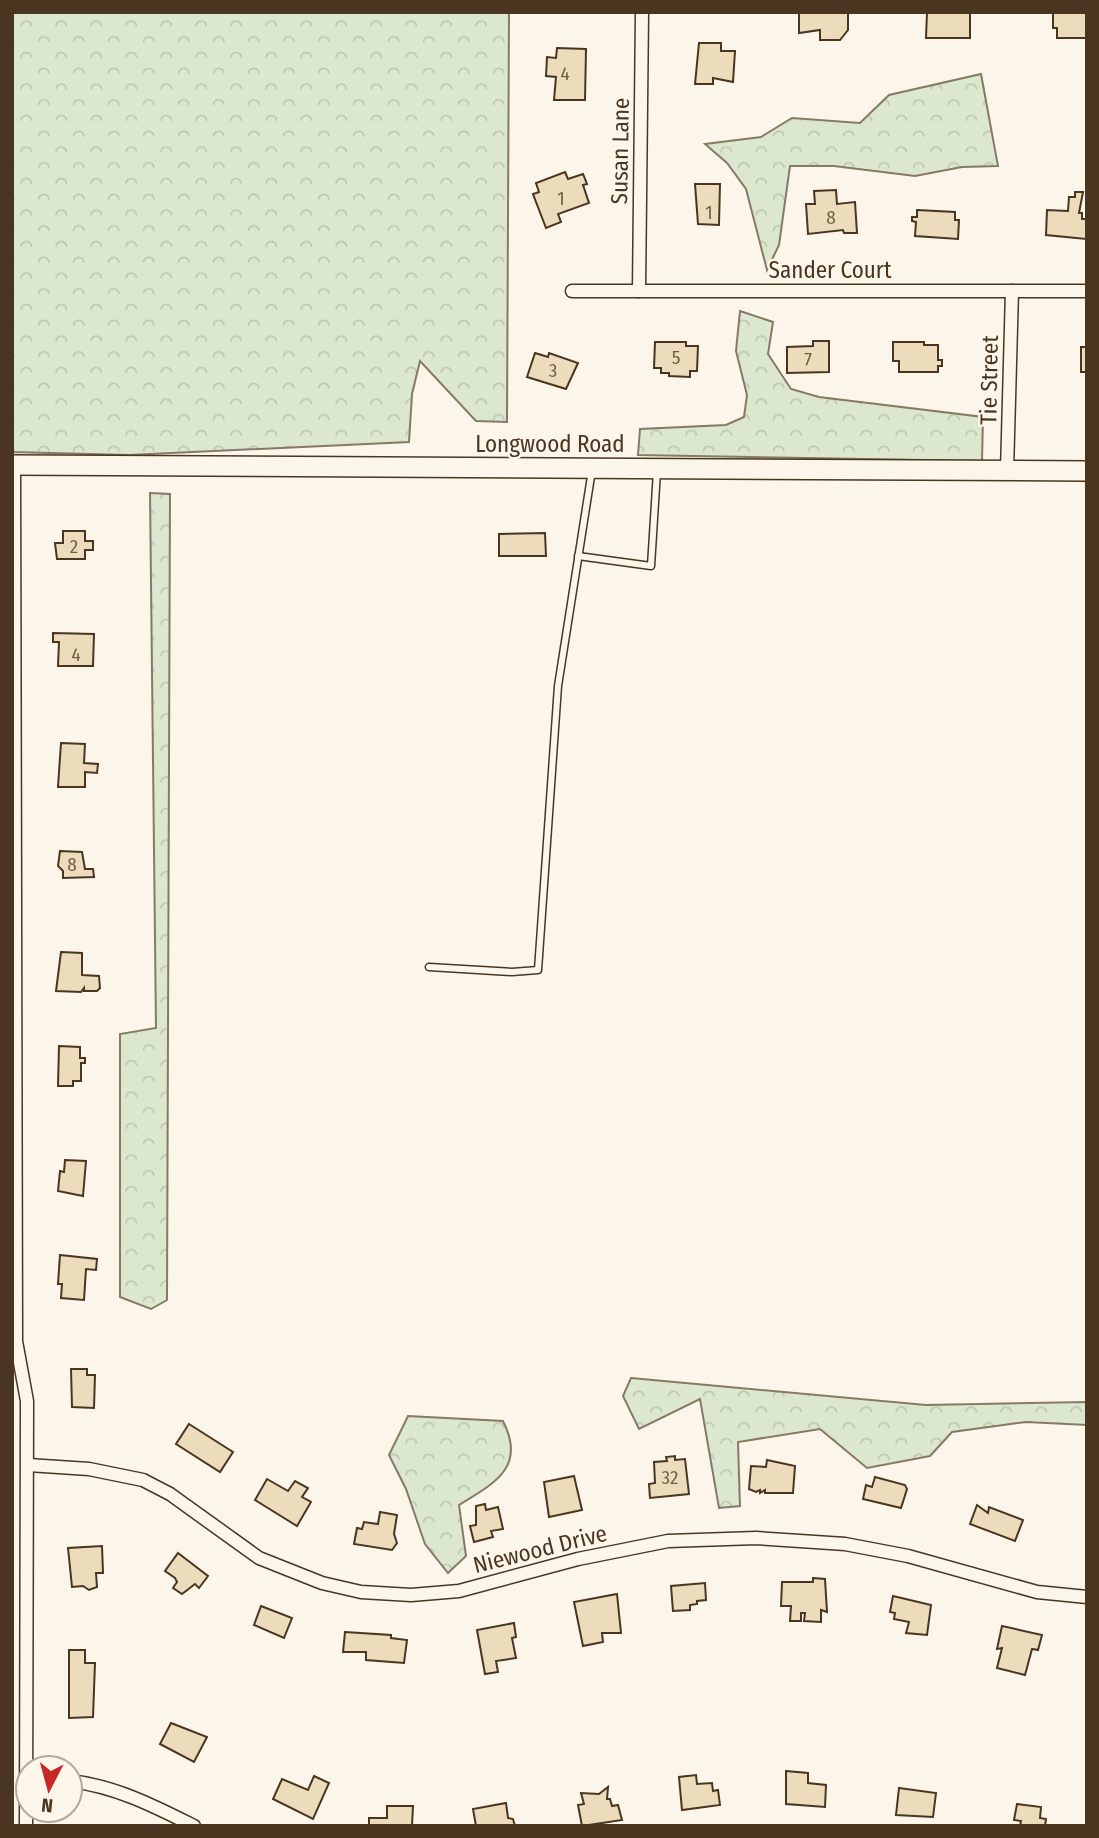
<svg xmlns="http://www.w3.org/2000/svg" width="1099" height="1838" font-family="'Fira Sans Condensed',sans-serif">
  <style>
    .forest { fill: url(#forest-crowns); stroke: #887966; stroke-width: 2 }
    .building { fill: #ecdcbc; stroke: #4a3520; stroke-width: 2 }
    .lines { fill: none; stroke-linecap: round; stroke-linejoin: round }
    .service-casing { stroke: #4a3520; stroke-width: 9 }
    .minor-casing { stroke: #4a3520; stroke-width: 15 }
    .secondary-casing { stroke: #4a3520; stroke-width: 22 }
    .service { stroke: #fbf6e9; stroke-width: 6 }
    .minor { stroke: #fbf6e9; stroke-width: 12 }
    .secondary { stroke: #fbf6e9; stroke-width: 19 }
    .labels { text-anchor: middle; dominant-baseline: central; stroke-width: 5; stroke-linejoin: round; paint-order: stroke }
    .number-label { font-size: 19px; fill: #725f47 }
    .street-label { font-size: 23px; fill: #4a3520; stroke: #fbf6e9 }
  </style>
  <defs>
    <pattern id="forest-crowns" width="20" height="18" patternUnits="userSpaceOnUse" patternTransform="scale(1.75)"><rect width="20" height="18" fill="#dce7d0"/><path d="M2 6a3 3 0 1 1 6 0M12 15a3 3 0 1 1 6 0" fill="none" stroke="#bec7b2"/></pattern>
  </defs>
  <rect width="100%" height="100%" fill="#fbf6e9"/>
  <g class="forest">
    <path d="M12,12H509L507,422L476,421L420,361L412,394L409,442L129,455L12,452Z"/>
    <path d="M981,74L998,166L962,167L915,176L834,166H790L779,245L767,270L746,189L727,163L705,144L761,137L792,118L860,123L889,95Z"/>
    <path d="M740,311L773,322L768,354L791,389L819,397L983,417L982,461L638,455L640,429L726,425L744,417L747,395L736,351Z"/>
    <path d="M150,493L170,494L167,1300L151,1309L120,1297V1034L156,1028Z"/>
    <path d="M631,1378L926,1405L1087,1402V1425L1026,1422L952,1432L930,1456L867,1468L820,1429L738,1442L740,1506L719,1508L700,1399L639,1429L623,1396Z"/>
    <path d="M408,1416L503,1421C527,1468 493,1484 459,1505L466,1556L448,1573L425,1544L406,1489L389,1455Z"/>
  </g>
  <g class="building">
    <path d="M799,12H848V30L840,40H820V30L799,33Z"/>
    <path d="M927,12L970,13V38H926Z"/>
    <path d="M1053,12L1087,13V38H1057V28H1053Z"/>
    <path d="M699,43H721V51H735L733,82L713,78V84H695Z"/>
    <path d="M557,48L586,49L585,100H554L556,77L546,76L547,57L556,58Z"/>
    <path d="M565,172L568,179L583,174L587,184L583,185L589,203L558,214L561,222L546,228L533,194L539,192L536,183Z"/>
    <path d="M695,184H720L719,225L698,224Z"/>
    <path d="M836,190L837,204L855,202L857,233H844L843,230L808,234L806,204H815L814,191Z"/>
    <path d="M1075,192H1083L1079,213H1082V219H1087L1086,239L1046,235L1047,210L1068,211L1069,197H1075Z"/>
    <path d="M917,210L955,212V220H959L958,239L915,236L916,222L912,221V217H917Z"/>
    <path d="M813,341H829V372L787,373V347L813,346Z"/>
    <path d="M655,342H686V346H698L697,371H690V377L669,376V373H661V368H654Z"/>
    <path d="M893,342H924V345H938V360H942V366H938V372H899V361H893Z"/>
    <rect x="1081" y="347" width="6" height="25"/>
    <path d="M535,353L548,357L549,353L578,363L566,389L527,377Z"/>
    <path d="M63,531H85V541H93V550H85V559H57L55,543H63Z"/>
    <path d="M545,533L546,556H499V534Z"/>
    <path d="M53,633L94,634L93,666H58L59,642H53Z"/>
    <path d="M61,743L85,744L84,763L98,764L97,773L85,772V787H58Z"/>
    <path d="M60,851L82,852L85,869H93L94,877L63,878V871L58,866Z"/>
    <path d="M61,952L82,953V975L99,976L100,988L97,991H84V988L81,992L56,991Z"/>
    <path d="M59,1046L80,1047V1058H85V1063H81V1081H73V1086H58Z"/>
    <path d="M65,1160L86,1161L83,1196L58,1191L60,1171L64,1172Z"/>
    <path d="M60,1255L97,1259L96,1270L86,1269L84,1300L61,1298L62,1284H58Z"/>
    <path d="M71,1369H87V1375H95L94,1408L72,1407Z"/>
    <path d="M189,1424L233,1452L220,1472L176,1444Z"/>
    <path d="M675,1456V1460L685,1459L689,1494L650,1498L649,1484L655,1483L654,1462L667,1461L666,1457Z"/>
    <path d="M767,1460L795,1466L793,1493H765V1490L760,1493V1490L756,1492L749,1489L751,1466L766,1467Z"/>
    <path d="M574,1476L582,1510L549,1517L544,1482Z"/>
    <path d="M875,1477L905,1485L907,1489L901,1508L863,1499L866,1485L872,1487Z"/>
    <path d="M267,1479L288,1491L295,1481L308,1488L302,1497L311,1502L297,1526L255,1500Z"/>
    <path d="M485,1504L486,1510L498,1507L503,1529L491,1531L493,1537L474,1542L470,1526L476,1525V1506Z"/>
    <path d="M977,1505L988,1513L989,1507L1023,1520L1015,1541L970,1524Z"/>
    <path d="M380,1512L397,1515L394,1534L397,1543L392,1550L354,1544L357,1528L362,1529L364,1522L378,1524Z"/>
    <path d="M102,1546L103,1573H96L97,1587L89,1590L83,1586L72,1587L68,1548Z"/>
    <path d="M178,1553L208,1576L199,1588L195,1584L182,1594L173,1588L177,1582L175,1578L165,1571Z"/>
    <path d="M813,1578L825,1579L827,1612L821,1610V1622L804,1621L805,1613H801V1621H790L791,1606H781L782,1582H813Z"/>
    <path d="M705,1583L706,1600L697,1601V1604L690,1605V1610L673,1611L671,1586Z"/>
    <path d="M617,1594L621,1633H602L603,1642L583,1646L574,1602Z"/>
    <path d="M893,1596L931,1605L927,1635L906,1633L909,1622L894,1619L895,1613L890,1612Z"/>
    <path d="M261,1606L292,1618L284,1638L254,1625Z"/>
    <path d="M514,1623L516,1637L512,1638L516,1658L496,1661L498,1672L485,1674L477,1630Z"/>
    <path d="M1002,1626L1042,1635L1038,1650L1032,1649L1025,1675L997,1668L1002,1648L997,1649Z"/>
    <path d="M345,1632L391,1635V1638L407,1640L404,1663L366,1660V1652H343Z"/>
    <path d="M69,1650H85V1663H95L93,1717L69,1718Z"/>
    <path d="M171,1723L207,1737L194,1762L160,1744Z"/>
    <path d="M786,1771L808,1773V1783L826,1785L825,1807L786,1804Z"/>
    <path d="M696,1775L697,1784L712,1783L713,1791L718,1790L720,1805L682,1810L679,1777Z"/>
    <path d="M314,1776L329,1783L313,1819L273,1799L282,1779L308,1790Z"/>
    <path d="M608,1787L607,1799H610L612,1806L618,1805L622,1820L582,1826L578,1805L584,1804L581,1793L599,1794Z"/>
    <path d="M899,1788L936,1793L933,1817L896,1815Z"/>
    <path d="M506,1803L508,1818L513,1819L515,1826H476L473,1809Z"/>
    <path d="M1017,1804L1041,1807L1040,1818L1046,1819L1045,1826H1020L1021,1821L1014,1820Z"/>
    <path d="M387,1806H413L412,1826H369V1818H387Z"/>
  </g>
  <g class="lines">
    <defs>
      <g id="service">
        <path d="M578,556L651,566L657,471"/>
        <path d="M429,967L512,972L538,970L558,686L592,470"/>
      </g>
      <g id="minor">
        <path d="M572,291H1087"/>
        <path d="M639,291L642,12"/>
        <path d="M14,465L16,1341L27,1401L26,1826"/>
        <path d="M1007,471L1012,291"/>
        <path d="M28,1465L89,1469L143,1480L170,1494L259,1558L322,1583L361,1592L411,1595L459,1591L578,1559L668,1541L756,1538L845,1544L908,1556L1037,1592L1087,1597"/>
        <path d="M70,1781C115,1786 154,1806 194,1826"/>
      </g>
      <path id="secondary" d="M12,465L1087,471"/>
    </defs>
    <use href="#service" class="service-casing"/>
    <use href="#minor" class="minor-casing"/>
    <use href="#secondary" class="secondary-casing"/>
    <use href="#service" class="service"/>
    <use href="#minor" class="minor"/>
    <use href="#secondary" class="secondary"/>
  </g>
  <g class="labels">
    <g class="number-label">
      <text x="565" y="73">4</text>
      <text x="561" y="198">1</text>
      <text x="709" y="212">1</text>
      <text x="831" y="217">8</text>
      <text x="676" y="357">5</text>
      <text x="808" y="359">7</text>
      <text x="553" y="370">3</text>
      <text x="74" y="546">2</text>
      <text x="76" y="654">4</text>
      <text x="72" y="864">8</text>
      <text x="670" y="1477">32</text>
    </g>
    <g class="street-label">
      <text transform="translate(620 151) rotate(-89)">Susan Lane</text>
      <text x="830" y="270">Sander Court</text>
      <text transform="translate(989 380) rotate(-89)">Tie Street</text>
      <text x="550" y="444">Longwood Road</text>
      <text transform="translate(540 1549) rotate(-14)">Niewood Drive</text>
    </g>
  </g>
  <rect width="1099" height="1838" fill="none" stroke="#4a3520" stroke-width="28"/>
  <g transform="translate(49 1789) rotate(186)"><circle r="33" fill="#fbf6e9" stroke="#b4a999" stroke-width="2"/>
  <path d="M0-5L12 26L0 18L-12 26Z" fill="#c62828"/>
  <text y="-10" font-size="19" font-weight="bold" text-anchor="middle" fill="#4a3520">N</text>
  </g>
</svg>
